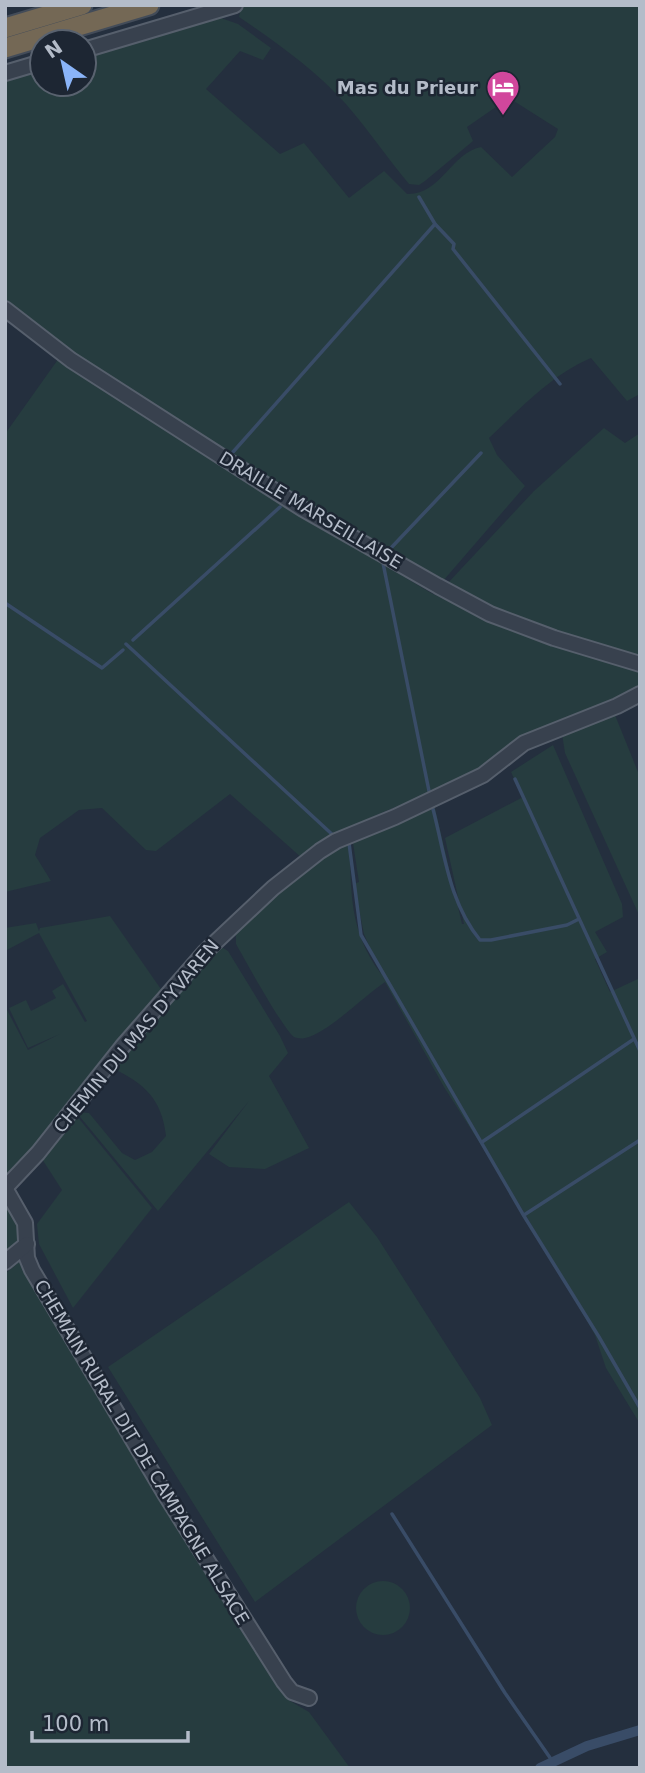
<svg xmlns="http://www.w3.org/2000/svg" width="645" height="1773" font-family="'DejaVu Sans',sans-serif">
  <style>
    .green { fill: #263c3f }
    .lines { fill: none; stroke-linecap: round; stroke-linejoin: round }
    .stream { stroke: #394c67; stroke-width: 3.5 }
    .canal { stroke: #394c67; stroke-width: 10 }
    .minor-casing { stroke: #565f6c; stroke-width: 18 }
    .highway-casing { stroke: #434c59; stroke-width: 23 }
    .minor { stroke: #38414e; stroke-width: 14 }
    .highway { stroke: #746855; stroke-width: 19 }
    .labels { text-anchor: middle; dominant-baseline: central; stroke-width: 5; stroke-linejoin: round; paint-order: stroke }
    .poi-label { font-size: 18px; font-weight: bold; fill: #b4bcc9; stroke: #1d2633; text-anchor: end }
    .street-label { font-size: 18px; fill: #b4bcc9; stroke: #1d2633 }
  </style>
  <rect width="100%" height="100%" fill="#242f3e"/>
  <g class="green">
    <path d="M250,5H640V394L627,401L591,358C551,375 521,408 489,438L497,455L525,486L443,581L338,522L137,400L5,307V79L42,68V84H84V56L221,18L238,24L271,48L263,60L240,51L206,89L280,154L304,143L349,198L384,171L407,194C441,195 451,153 481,147L512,177L555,137L558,129L509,98L467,127L473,141L425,181L419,185L409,184C387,158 368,129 345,103C314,69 277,43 239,17L241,8Z"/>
    <path d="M59,358L281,503L431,593L489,620L640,668V688L476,773L372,817L334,837L303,859L230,794L156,851L146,850L102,808L79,810L40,838L35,855L51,881L5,892V434Z"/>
    <path d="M604,428L625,443L640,433V660L500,614L446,585L534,491Z"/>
    <path d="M615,715L640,777V917L565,753L562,734Z"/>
    <path d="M553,745L622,904L623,917L595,932L607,952L595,959L610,992L640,978V1424L606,1368L595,1335L524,1212L444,1087L385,982C365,995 327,1034 305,1038C303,1039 296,1038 294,1037C283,1029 245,960 236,944V930C272,894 304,866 349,841C352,893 348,929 381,974L364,934L354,884L359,882L353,843L434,804L462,924H464L445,838L523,797L511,772Z"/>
    <path d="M110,916L165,995L48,1134L5,1179V1006L28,1050L60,1034L28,1048L9,1008L26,1000L31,1011L56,998L52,991L63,984L85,1022L87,1021L39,933L5,951V928L36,923L39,931L40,928Z"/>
    <path d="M218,945L228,951L280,1036L288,1053L269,1076L309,1148L265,1169L229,1167L209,1154L249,1101L158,1211L76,1112L89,1113L122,1153L135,1160L152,1152L166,1136C162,1099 144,1083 112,1068Z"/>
    <path d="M76,1115L152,1208L73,1308L39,1244L37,1224L62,1190L42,1159Z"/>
    <path d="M5,1200C18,1224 29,1234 5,1255Z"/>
    <path d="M349,1202L377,1237L480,1398L492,1425L255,1602L108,1367Z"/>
    <path d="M19,1262L162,1503L290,1701L309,1712L350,1768H5V1274Z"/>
    <circle cx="383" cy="1608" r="27"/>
  </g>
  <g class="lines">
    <g class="stream">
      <path d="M419,197L435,224L454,244L453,249L560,384"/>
      <path d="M233,452L435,224"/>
      <path d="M390,549L481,453"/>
      <path d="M383,563L429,791"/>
      <path d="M5,603L102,668L123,650"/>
      <path d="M133,640L280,507"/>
      <path d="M126,644L335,837"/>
      <path d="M515,779L640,1051"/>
      <path d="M433,809C445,855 449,902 480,940H491L567,925L579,919"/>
      <path d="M349,843L361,935L524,1216L599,1337L640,1408"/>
      <path d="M482,1142L634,1039"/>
      <path d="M524,1215L640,1140"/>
      <path d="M392,1514L505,1693L553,1762"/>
    </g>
    <path class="canal" d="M540,1768L587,1746L640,1730"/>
    <defs>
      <g id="minor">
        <path d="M84,50L235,5"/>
        <path d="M5,73L42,62"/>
        <path d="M5,309L71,360L303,509L438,586L490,614L554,638L640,664"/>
        <path d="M5,1188L38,1153L122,1047L205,952L273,888L320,851L336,841L395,817L483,775L524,743L617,706L640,694"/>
        <path d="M5,1188L25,1223L27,1258L32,1270L165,1494L284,1682L292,1692L309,1698"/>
        <path d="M5,1262L27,1244"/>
      </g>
      <g id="highway">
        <path d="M5,28L82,5"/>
        <path d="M5,48L149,5"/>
      </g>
    </defs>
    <use href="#minor" class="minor-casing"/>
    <use href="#highway" class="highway-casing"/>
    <use href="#minor" class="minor"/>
    <use href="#highway" class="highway"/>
  </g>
  <defs>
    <symbol id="hotel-pin" viewBox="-11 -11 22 30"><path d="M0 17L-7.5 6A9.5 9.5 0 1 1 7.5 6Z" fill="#d1479c" stroke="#1d2633"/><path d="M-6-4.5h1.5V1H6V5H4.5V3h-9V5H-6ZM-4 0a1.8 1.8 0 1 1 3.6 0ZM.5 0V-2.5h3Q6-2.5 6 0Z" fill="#fff"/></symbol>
  </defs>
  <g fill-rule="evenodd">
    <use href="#hotel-pin" x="484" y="68" width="38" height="52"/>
  </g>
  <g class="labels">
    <g class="poi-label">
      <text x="478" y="87">Mas du Prieur</text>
    </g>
    <g class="street-label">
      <text transform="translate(311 510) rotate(31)">DRAILLE MARSEILLAISE</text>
      <text transform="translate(136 1036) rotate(-50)">CHEMIN DU MAS D'YVAREN</text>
      <text transform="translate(142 1452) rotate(59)">CHEMAIN RURAL DIT DE CAMPAGNE ALSACE</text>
    </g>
  </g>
  <rect width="645" height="1773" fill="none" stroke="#b4bcc9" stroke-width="14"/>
  <g transform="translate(63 63) rotate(326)"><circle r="33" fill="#1d2633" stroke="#59626f" stroke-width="2"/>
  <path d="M0-5L12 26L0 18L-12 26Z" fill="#8ab4f8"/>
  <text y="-10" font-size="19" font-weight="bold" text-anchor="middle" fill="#b4bcc9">N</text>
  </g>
  <path d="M32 1731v10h156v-10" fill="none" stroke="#b4bcc9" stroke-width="3.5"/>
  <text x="42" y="1731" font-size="21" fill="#b4bcc9" stroke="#1d2633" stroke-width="5" paint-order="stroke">100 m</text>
</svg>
